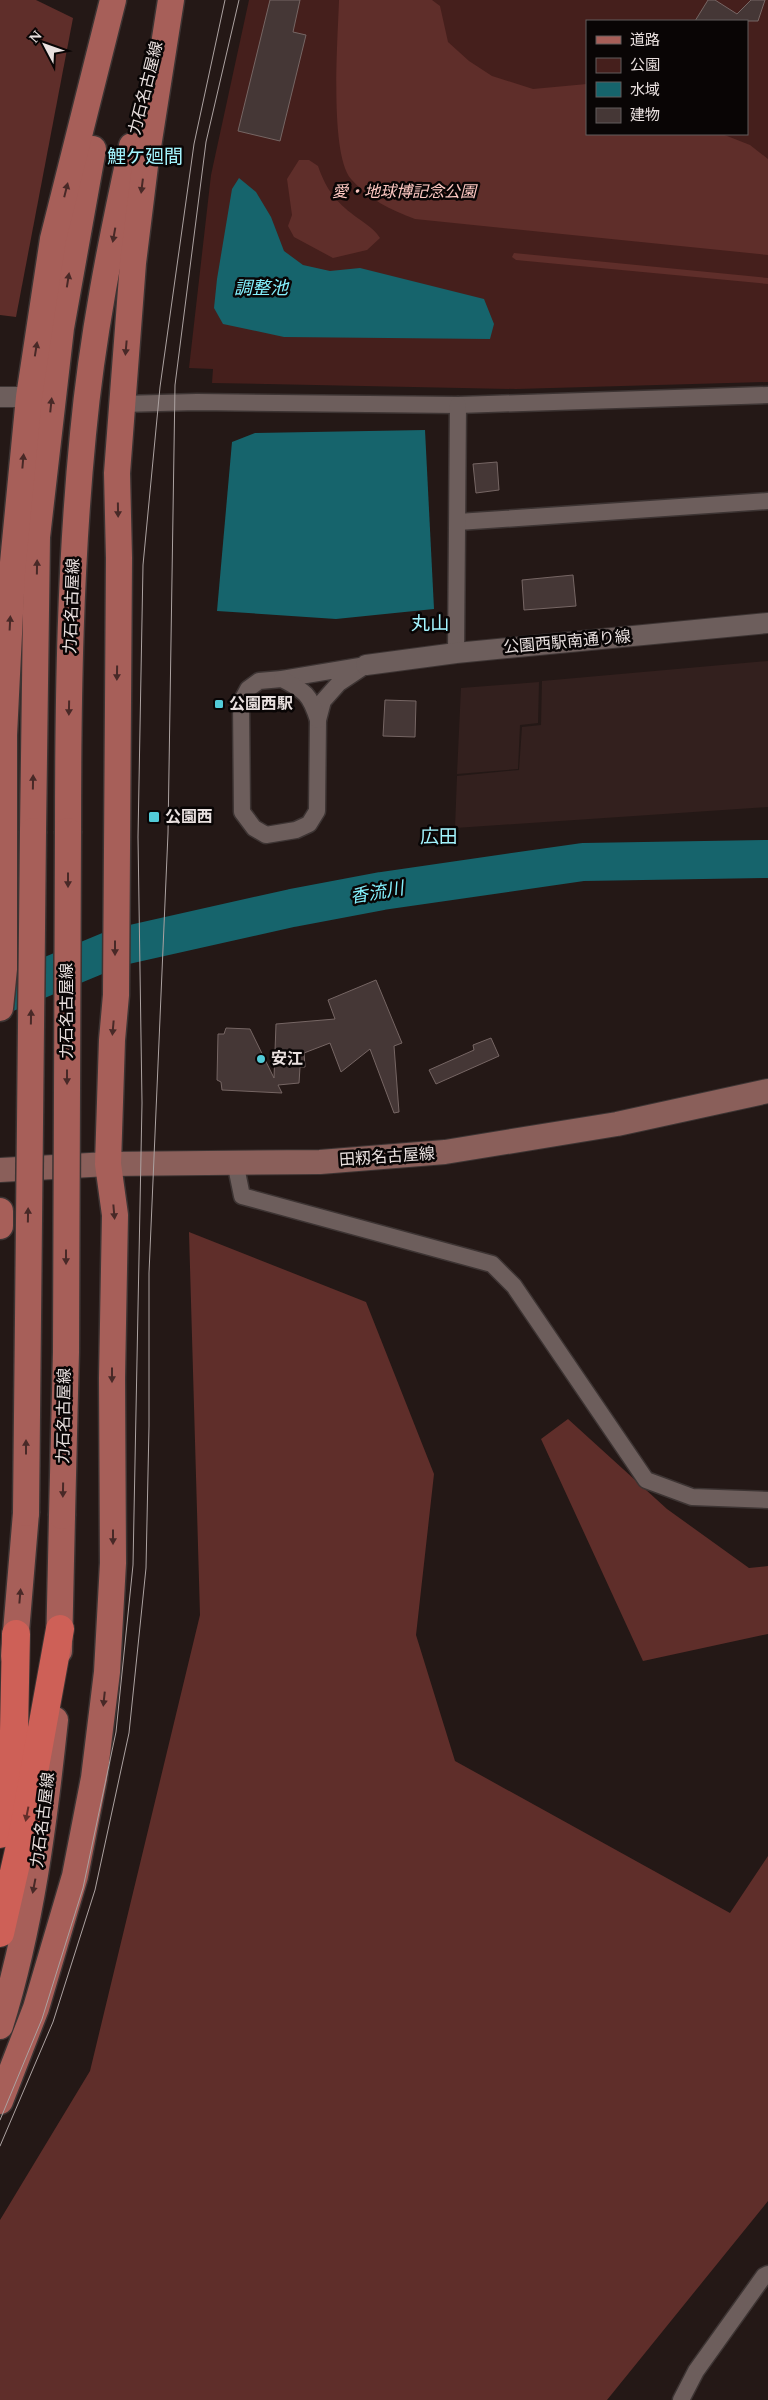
<svg xmlns="http://www.w3.org/2000/svg" width="768" height="2400" font-family="Spectral,'Noto Sans JP',serif">
  <style>
    .built { fill: #33201e }
    .green { fill: #451f1c; fill-rule: evenodd }
    .forest { fill: #5f2e2a }
    .water { fill: #16646c }
    .lines { fill: none; stroke-linecap: round; stroke-linejoin: round }
    .river { stroke: #16646c; stroke-width: 38 }
    .building { fill: #453736; stroke: #766664 }
    .minor-casing { stroke: #3d3433; stroke-width: 19 }
    .tertiary-casing { stroke: #3d3433; stroke-width: 22 }
    .secondary-casing { stroke: #3d3433; stroke-width: 26 }
    .primary-casing { stroke: #3d3433; stroke-width: 29 }
    .motorway-casing { stroke: #3d3433; stroke-width: 30 }
    .minor { stroke: #6d5e5c; stroke-width: 16 }
    .tertiary { stroke: #6d5e5c; stroke-width: 20 }
    .secondary { stroke: #8a5f5a; stroke-width: 24 }
    .primary { stroke: #a75f59; stroke-width: 26 }
    .motorway { stroke: #ce6057; stroke-width: 28 }
    .tram { stroke: #aca2a1; stroke-width: 1 }
    .primary-bridge-casing { stroke: #3d3433; stroke-width: 29; stroke-linecap: butt }
    .primary-bridge { stroke: #a75f59; stroke-width: 26 }
    .oneway { fill: #482927 }
    .oneway2 { fill: #622e2a }
    .poi-dot { fill: #52cbd8; stroke: #090505; stroke-width: 2 }
    .labels { text-anchor: middle; dominant-baseline: central; stroke-width: 5; stroke-linejoin: round; paint-order: stroke }
    .street-label { font-size: 16px; fill: #e9e0df; stroke: #090505 }
    .park-label { font-size: 16px; font-style: italic; fill: #fcc7c1; stroke: #090505 }
    .poi-label { font-size: 16px; font-weight: bold; fill: #e9e0df; stroke: #090505; text-anchor: start }
    .water-label { font-size: 18px; font-style: italic; fill: #85f2ff; stroke: #090505 }
    .quarter-label { font-size: 19px; fill: #a3f4fe; stroke: #090505 }
  </style>
  <rect width="100%" height="100%" fill="#241816"/>
  <g class="built">
    <path d="M768,661V807L455,828L457,776L519,770L522,727L541,725L542,681Z"/>
    <path d="M539,682L538,723L520,725L518,769L457,774L461,688Z"/>
  </g>
  <path class="green" d="M249,0H768V382L516,389L212,383L213,369L189,368L211,175ZM587,21H747V134H587Z"/>
  <g class="forest">
    <path d="M0,0H36L73,18L16,317L0,315Z"/>
    <path d="M339,0H432L440,6L448,42L469,61L492,76L533,89L587,84V134H722L750,145L768,159V255L415,219C391,210 368,199 351,179C329,153 338,37 339,0Z"/>
    <path d="M299,160H309L318,166C325,186 333,199 351,213C362,222 372,226 380,238L367,250L333,258L294,237L288,226L292,215L287,179Z"/>
    <path d="M514,253L768,278V284L516,260L512,257Z"/>
    <path d="M189,1232L366,1302L434,1474L416,1635L455,1761L730,1913L768,1856V2201L607,2400H0V2220L90,2071L200,1615Z"/>
    <path d="M568,1419L667,1509L749,1568L768,1566V1634L643,1661L541,1439Z"/>
  </g>
  <g class="water">
    <path d="M239,178L256,192L271,217L284,251L303,265L330,271L360,268L484,299L494,324L490,339L284,337L223,324L214,308L217,279L232,189Z"/>
    <path d="M425,430L434,609L336,619L217,611L232,442L255,433Z"/>
  </g>
  <g class="lines">
    <path class="river" d="M0,996L118,947L292,908L382,891L583,862L768,859"/>
  </g>
  <g class="building">
    <path d="M270,0H300L293,32L306,35L280,141L238,131Z"/>
    <path d="M708,0H715L737,14L751,0H765L758,21H695Z"/>
    <path d="M497,462L499,490L476,493L473,464Z"/>
    <path d="M573,575L576,606L524,610L522,580Z"/>
    <path d="M385,700L416,701L415,737L383,736Z"/>
    <path d="M376,980L402,1043L394,1046L399,1112L394,1113L370,1049L341,1072L330,1043L304,1053L305,1067H300L299,1083L278,1085L282,1093L222,1090L221,1082L217,1080L218,1034H224L226,1028L250,1029L274,1078L276,1024L335,1019L328,1000Z"/>
    <path d="M491,1038L499,1056L436,1084L429,1070L474,1050L473,1045Z"/>
  </g>
  <g class="lines">
    <defs>
      <g id="minor">
        <path d="M122,404L197,402L458,405L768,395"/>
        <path d="M458,522L768,501"/>
        <path d="M456,653L458,405"/>
        <path d="M366,665L339,683L323,701L318,720L317,811L309,824L296,830L266,835L254,828L242,812L241,702L248,689L259,681L282,679Z"/>
        <path d="M282,679C305,691 310,694 318,720"/>
        <path d="M235,1162L242,1196L492,1264L514,1286L646,1480L692,1497L768,1500"/>
        <path d="M681,2400L696,2371L764,2276L768,2274"/>
      </g>
      <g id="tertiary">
        <path d="M0,397H29"/>
        <path d="M366,665L456,653L768,623"/>
      </g>
      <path id="secondary" d="M0,1170L108,1164L320,1162L445,1152L617,1124L768,1091"/>
      <g id="primary">
        <path d="M33,831L37,537L61,328L93,149"/>
        <path d="M68,831C68,698 70,566 83,434C92,337 111,241 132,146"/>
        <path d="M0,1008L4,969V735L12,573L29,397L53,239L113,0"/>
        <path d="M0,1211V1226"/>
        <path d="M59,1651L62,1516"/>
        <path d="M14,1656L26,1513"/>
        <path d="M0,2026C31,1926 44,1824 55,1720"/>
        <path d="M0,2101L36,2008L75,1876L94,1778L107,1672L113,1563L112,1378L115,1215L108,1164L112,1040L116,995L119,558L117,473L133,263L145,166L171,0"/>
      </g>
      <g id="motorway">
        <path d="M0,1834L14,1731L16,1634"/>
        <path d="M0,1933L23,1833L60,1629"/>
      </g>
    </defs>
    <use href="#minor" class="minor-casing"/>
    <use href="#tertiary" class="tertiary-casing"/>
    <use href="#secondary" class="secondary-casing"/>
    <use href="#primary" class="primary-casing"/>
    <use href="#motorway" class="motorway-casing"/>
    <use href="#minor" class="minor"/>
    <use href="#tertiary" class="tertiary"/>
    <use href="#secondary" class="secondary"/>
    <use href="#primary" class="primary"/>
    <use href="#motorway" class="motorway"/>
    <g class="tram">
      <path d="M0,2120L42,2019L83,1888L116,1732L133,1565L142,1103L138,837L143,565L160,387L194,144L225,0"/>
      <path d="M0,2146L53,2022L95,1890L129,1733L146,1568L149,1426V1273L168,833L175,385L206,142L239,0"/>
    </g>
    <defs>
      <g id="primary-bridge">
        <path d="M26,1513L33,831"/>
        <path d="M62,1516L66,1352L68,831"/>
      </g>
    </defs>
    <use href="#primary-bridge" class="primary-bridge-casing"/>
    <use href="#primary-bridge" class="primary-bridge"/>
  </g>
  <defs><path id="oneway-solid" d="M-6-.8H1V-3.2L6.5 0L1 3.2V.8H-6Z" transform="scale(1.25)"/></defs>
  <g class="oneway">
    <use href="#oneway-solid" transform="translate(142 186) rotate(97)"/>
    <use href="#oneway-solid" transform="translate(66 190) rotate(-76)"/>
    <use href="#oneway-solid" transform="translate(114 235) rotate(100)"/>
    <use href="#oneway-solid" transform="translate(68 280) rotate(-81)"/>
    <use href="#oneway-solid" transform="translate(126 348) rotate(95)"/>
    <use href="#oneway-solid" transform="translate(36 349) rotate(-81)"/>
    <use href="#oneway-solid" transform="translate(51 405) rotate(-84)"/>
    <use href="#oneway-solid" transform="translate(23 461) rotate(-85)"/>
    <use href="#oneway-solid" transform="translate(118 510) rotate(89)"/>
    <use href="#oneway-solid" transform="translate(37 567) rotate(-89)"/>
    <use href="#oneway-solid" transform="translate(10 623) rotate(-87)"/>
    <use href="#oneway-solid" transform="translate(117 673) rotate(91)"/>
    <use href="#oneway-solid" transform="translate(69 708) rotate(91)"/>
    <use href="#oneway-solid" transform="translate(33 782) rotate(-89)"/>
    <use href="#oneway-solid" transform="translate(68 880) rotate(90)"/>
    <use href="#oneway-solid" transform="translate(115 948) rotate(90)"/>
    <use href="#oneway-solid" transform="translate(31 1017) rotate(-89)"/>
    <use href="#oneway-solid" transform="translate(113 1028) rotate(95)"/>
    <use href="#oneway-solid" transform="translate(67 1077) rotate(90)"/>
    <use href="#oneway-solid" transform="translate(114 1212) rotate(85)"/>
    <use href="#oneway-solid" transform="translate(28 1215) rotate(-89)"/>
    <use href="#oneway-solid" transform="translate(66 1257) rotate(90)"/>
    <use href="#oneway-solid" transform="translate(112 1375) rotate(90)"/>
    <use href="#oneway-solid" transform="translate(26 1447) rotate(-90)"/>
    <use href="#oneway-solid" transform="translate(63 1490) rotate(91)"/>
    <use href="#oneway-solid" transform="translate(113 1537) rotate(90)"/>
    <use href="#oneway-solid" transform="translate(20 1596) rotate(-85)"/>
    <use href="#oneway-solid" transform="translate(104 1699) rotate(96)"/>
    <use href="#oneway-solid" transform="translate(34 1886) rotate(101)"/>
  </g>
  <use class="oneway2" href="#oneway-solid" transform="translate(27 1814) rotate(101)"/>
  <g class="poi-dot">
    <rect x="214" y="699" width="10" height="10" rx="2.5"/>
    <rect x="148" y="811" width="12" height="12" rx="2.5"/>
    <circle cx="261" cy="1059" r="5"/>
  </g>
  <g class="labels">
    <g class="street-label">
      <text transform="translate(146 88) rotate(-76)">力石名古屋線</text>
      <text transform="translate(72 606) rotate(-88)">力石名古屋線</text>
      <text transform="translate(567 642) rotate(-5)">公園西駅南通り線</text>
      <text transform="translate(67 1011) rotate(-90)">力石名古屋線</text>
      <text transform="translate(387 1157) rotate(-4)">田籾名古屋線</text>
      <text transform="translate(64 1416) rotate(-89)">力石名古屋線</text>
      <text transform="translate(43 1820) rotate(-83)">力石名古屋線</text>
    </g>
    <g class="park-label">
      <text x="404" y="192">愛・地球博記念公園</text>
    </g>
    <g class="poi-label">
      <text x="229" y="704">公園西駅</text>
      <text x="165" y="817">公園西</text>
      <text x="271" y="1059">安江</text>
    </g>
    <g class="water-label">
      <text x="261" y="288">調整池</text>
      <text transform="translate(377 893) rotate(-10)">香流川</text>
    </g>
    <g class="quarter-label">
      <text x="145" y="157">鯉ケ廻間</text>
      <text x="430" y="624">丸山</text>
      <text x="439" y="837">広田</text>
    </g>
  </g>
  <rect x="586" y="20" width="162" height="115" fill="#090505" stroke="#635d5c"/>
  <rect x="596" y="36" width="25" height="8" fill="#a75f59" stroke="#635d5c"/>
  <text x="630" y="45" font-size="15" fill="#e9e0df">道路</text>
  <rect x="596" y="58" width="25" height="15" fill="#451f1c" stroke="#635d5c"/>
  <text x="630" y="70" font-size="15" fill="#e9e0df">公園</text>
  <rect x="596" y="82" width="25" height="15" fill="#16646c" stroke="#635d5c"/>
  <text x="630" y="95" font-size="15" fill="#e9e0df">水域</text>
  <rect x="596" y="108" width="25" height="15" fill="#453736" stroke="#635d5c"/>
  <text x="630" y="120" font-size="15" fill="#e9e0df">建物</text>
  <g transform="translate(45 45) rotate(311)" stroke="#090505" stroke-width="4" paint-order="stroke">
  <path d="M0-4L9 19L0 12L-9 19Z" fill="#e9e0df"/>
  <text y="-8" font-size="14" font-weight="bold" text-anchor="middle" fill="#e9e0df">N</text>
  </g>
</svg>
